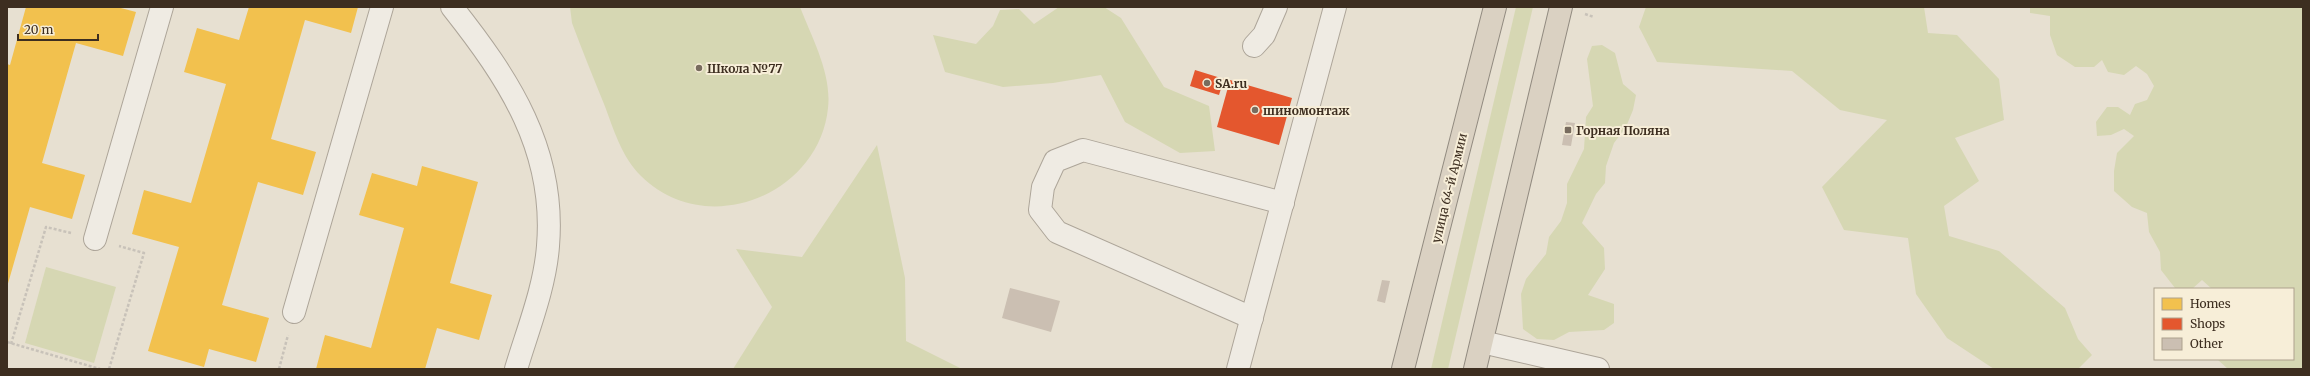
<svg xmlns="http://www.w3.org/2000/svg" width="2310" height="376" font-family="Merriweather,serif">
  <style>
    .green { fill: #d6d7b3 }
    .homes { fill: #f2c14e }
    .shops { fill: #e4572e }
    .building { fill: #cbbfb2 }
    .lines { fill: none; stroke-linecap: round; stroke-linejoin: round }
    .minor-casing { stroke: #ada599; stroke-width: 24 }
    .highway-casing { stroke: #928b80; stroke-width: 24 }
    .path { stroke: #c8c2b9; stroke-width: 2.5; stroke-dasharray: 3 2; stroke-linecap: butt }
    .minor { stroke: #efebe3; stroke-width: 22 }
    .highway { stroke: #dad1c2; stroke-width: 22 }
    .poi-dot { fill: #786c5e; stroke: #f7eed8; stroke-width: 1.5 }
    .labels { text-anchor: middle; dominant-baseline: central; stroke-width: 4; stroke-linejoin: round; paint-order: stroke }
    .poi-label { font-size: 12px; font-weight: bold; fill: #3d2e20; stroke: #f7eed8; text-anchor: start }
    .street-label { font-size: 12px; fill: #3d2e20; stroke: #f7eed8 }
  </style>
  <rect width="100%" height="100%" fill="#e7e0d1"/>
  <g class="green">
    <path d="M570,7H800C812,38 832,74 828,108C819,196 705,240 641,176C621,156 614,130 604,104C593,77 582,50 572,23Z"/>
    <path d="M1059,7H1104L1121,18L1164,87L1209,106L1215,151L1180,153L1125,122L1101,75L1053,83L1003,87L945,72L933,35L976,44L993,26L1000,10L1019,9L1034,24Z"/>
    <path d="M1516,7H1533L1448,369H1431Z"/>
    <path d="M1646,7H1924L1928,33L1957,35L1999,79L2004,120L1955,138L1979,181L1944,206L1949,236L1999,251L2065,308L2078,339L2092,355L2078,369H1994L1947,338L1916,294L1908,238L1844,230L1822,187L1887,120L1840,110L1792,71L1657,62L1639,27Z"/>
    <path d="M2030,7H2303V369H2228L2218,360L2293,359V289H2212L2202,280L2192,289L2175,288L2161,270L2160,252L2149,232L2147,213L2132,207L2114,191V171L2117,153L2134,136L2124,129L2111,135L2097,136L2096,122L2107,107H2118L2130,115L2135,104L2147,100L2154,86L2147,74L2136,66L2124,75L2108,72L2102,60L2094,67H2075L2057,55L2050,35V16L2030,13Z"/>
    <path d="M1602,45L1615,53L1623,84L1636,95L1633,110L1626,127L1614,143L1606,166L1605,183L1596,194L1582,223L1604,248L1605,269L1588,295L1614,304V323L1604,330L1569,332L1554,340L1537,339L1523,329L1521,294L1526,279L1546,254L1549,237L1561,221L1567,203V184L1584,149L1586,117L1593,106L1587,59L1592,46Z"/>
    <path d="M877,145L905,278L906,341L962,369H733L772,307L736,249L802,257Z"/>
    <path d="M46,267L116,287L94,363L25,343Z"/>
  </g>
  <g class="homes">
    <path d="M26,7H117L136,12L123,56L76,43L42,163L85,175L72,219L30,207L7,287V64L10,65Z"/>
    <path d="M249,7H358L351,33L305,20L271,139L316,152L303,195L258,182L222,305L269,318L256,362L209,349L204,367L148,351L179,247L132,234L144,190L191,203L226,84L184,72L197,28L239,40Z"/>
    <path d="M422,166L478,182L450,283L492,295L479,340L437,328L425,369H316L325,335L371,348L404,228L359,215L372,173L417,186Z"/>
  </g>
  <g class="shops">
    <path d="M1195,70L1224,79L1219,95L1190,86Z"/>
    <path d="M1230,80L1292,98L1279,145L1217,127Z"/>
  </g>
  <g class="building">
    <path d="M1566,122L1575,123L1571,146L1562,145Z"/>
    <path d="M1382,280L1390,281L1385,303L1377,301Z"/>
    <path d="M1010,288L1060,301L1051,332L1002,318Z"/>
  </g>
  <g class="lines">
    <defs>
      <g id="minor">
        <path d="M452,7C509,79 556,150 548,246C545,287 528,329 516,369"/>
        <path d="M1254,46L1264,35L1276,7"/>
        <path d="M95,239L162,7"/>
        <path d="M294,312L382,7"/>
        <path d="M1252,318L1057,232L1040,210L1043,187L1055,161L1083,150L1283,203"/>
        <path d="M1482,342L1598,369"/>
        <path d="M1238,369L1335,7"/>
      </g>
      <g id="highway">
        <path d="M1403,369L1495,7"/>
        <path d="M1475,369L1561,7"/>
      </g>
    </defs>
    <use href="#minor" class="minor-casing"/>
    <use href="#highway" class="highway-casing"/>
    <g class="path">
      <path d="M1585,14L1594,17"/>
      <path d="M7,342L100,369"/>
      <path d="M11,344L46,227L71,233"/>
      <path d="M109,369L144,253L119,246"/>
      <path d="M279,369L288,335"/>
    </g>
    <use href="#minor" class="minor"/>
    <use href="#highway" class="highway"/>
  </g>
  <g class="poi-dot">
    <circle cx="699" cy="68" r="4"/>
    <circle cx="1207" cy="83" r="4"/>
    <circle cx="1255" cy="110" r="4"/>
    <rect x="1564" y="126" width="8" height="8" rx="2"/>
  </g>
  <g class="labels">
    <g class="poi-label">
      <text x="707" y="68">Школа №77</text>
      <text x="1215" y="83">SA.ru</text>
      <text x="1263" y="110">шиномонтаж</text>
      <text x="1576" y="130">Горная Поляна</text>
    </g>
    <g class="street-label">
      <text transform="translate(1449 188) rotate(-76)">улица 64-й Армии</text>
    </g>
  </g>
  <rect width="2310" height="376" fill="none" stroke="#3d2e20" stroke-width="16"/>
  <rect x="2154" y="288" width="140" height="72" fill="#f7eed8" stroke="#ada18e"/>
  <rect x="2162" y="298" width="20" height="12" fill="#f2c14e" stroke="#ada18e"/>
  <text x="2190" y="308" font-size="12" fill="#3d2e20">Homes</text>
  <rect x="2162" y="318" width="20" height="12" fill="#e4572e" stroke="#ada18e"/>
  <text x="2190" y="328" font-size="12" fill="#3d2e20">Shops</text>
  <rect x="2162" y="338" width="20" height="12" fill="#cbbfb2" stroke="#ada18e"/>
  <text x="2190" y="348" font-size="12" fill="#3d2e20">Other</text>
  <path d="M18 34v6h80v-6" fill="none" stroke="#3d2e20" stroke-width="2"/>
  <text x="24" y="34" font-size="12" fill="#3d2e20" stroke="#f7eed8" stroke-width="3" paint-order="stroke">20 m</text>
</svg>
